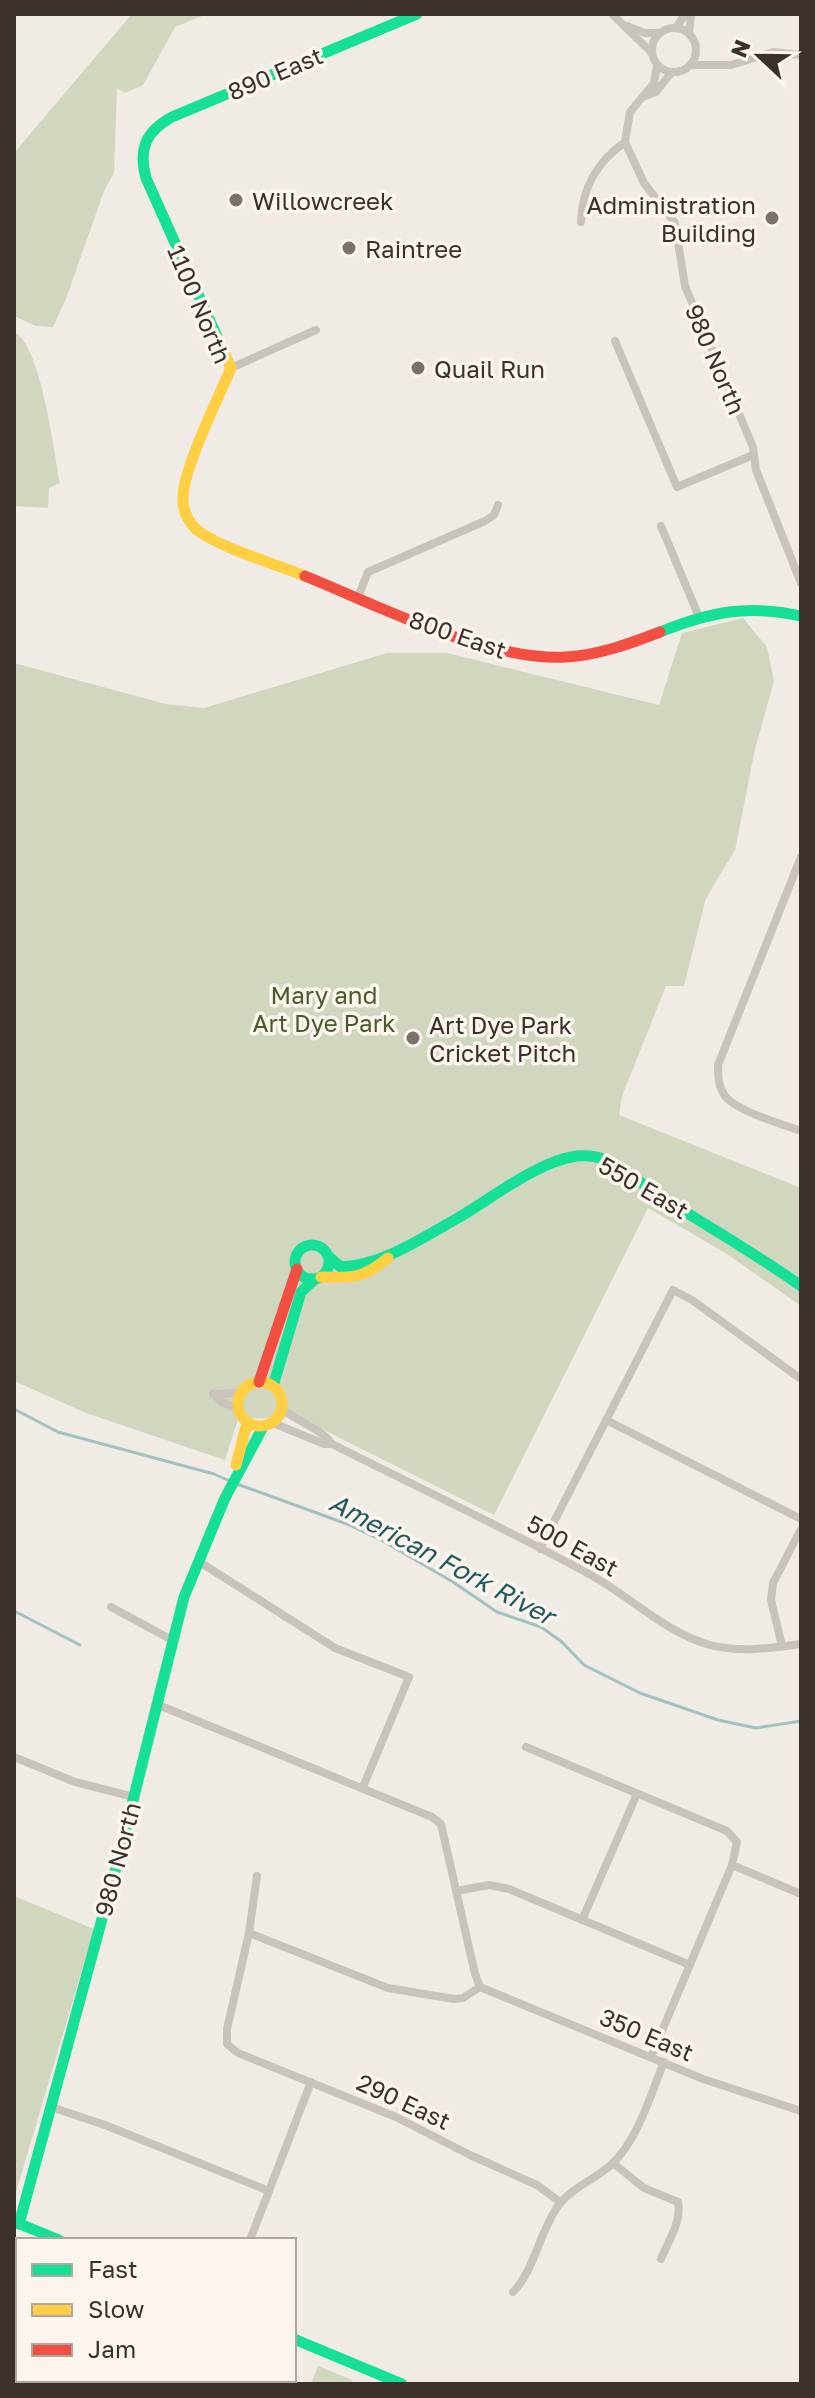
<svg xmlns="http://www.w3.org/2000/svg" width="815" height="2398" font-family="'Golos Text',sans-serif">
  <style>
    .green { fill: #d1d6bf }
    .lines { fill: none; stroke-linecap: round; stroke-linejoin: round }
    .stream { stroke: #a1c2c1; stroke-width: 3 }
    .street { stroke: #c9c3be; stroke-width: 8 }
    .fast { stroke: #16e098; stroke-width: 11 }
    .slow { stroke: #ffcf43; stroke-width: 11 }
    .jam { stroke: #f24e42; stroke-width: 11 }
    .poi-dot { fill: #7a716c; stroke: #fbf5ee; stroke-width: 3 }
    .labels { text-anchor: middle; dominant-baseline: central; stroke-width: 7; stroke-linejoin: round; paint-order: stroke }
    .street-label { font-size: 24px; fill: #3b302b; stroke: #fbf5ee }
    .poi-label { font-size: 24px; fill: #3b302b; stroke: #fbf5ee; text-anchor: start }
    .park-label { font-size: 24px; fill: #4a5a2e; stroke: #fbf5ee }
    .water-label { font-size: 26px; font-style: italic; fill: #1f5a5e; stroke: #fbf5ee }
  </style>
  <rect width="100%" height="100%" fill="#f0ebe5"/>
  <g class="green">
    <path d="M132,14H207L175,27L143,85L125,93L117,88L114,173L104,191L67,296L53,327L36,326L14,316V153Z"/>
    <path d="M14,332C41,344 54,453 60,483L49,488L48,508L14,506Z"/>
    <path d="M743,618L767,647L774,681L755,749L735,850L706,898L684,986H666L622,1096L619,1115L801,1188V1306L727,1254L648,1208L494,1515L298,1417L238,1419L225,1460L86,1413L14,1381V663L166,704L204,708L387,653H447L659,705L682,633Z"/>
    <path d="M14,1896L94,1929L14,2199Z"/>
    <path d="M318,2366L352,2380L351,2384H311Z"/>
    <path d="M56,2380H197L206,2384H55Z"/>
  </g>
  <g class="lines">
    <g class="stream">
      <path d="M14,1409L58,1432L214,1474L230,1481"/>
      <path d="M237,1484L347,1524L381,1540L453,1582L497,1612L541,1627L562,1642L584,1665L640,1693L718,1720L756,1728L801,1721"/>
      <path d="M14,1611L80,1645"/>
    </g>
    <g class="street">
      <path d="M612,14L651,52"/>
      <path d="M627,26L645,33H659"/>
      <circle cx="674" cy="50" r="22"/>
      <path d="M676,28L685,14"/>
      <path d="M689,34L691,14"/>
      <path d="M691,65H731L773,52L801,55"/>
      <path d="M657,66L654,83L630,112L625,142L644,183L675,223L685,286L753,447L756,470L801,583"/>
      <path d="M645,96L656,92L671,73"/>
      <path d="M581,222C582,187 597,162 625,142"/>
      <path d="M615,341L677,487L753,455"/>
      <path d="M231,368L316,330"/>
      <path d="M661,526L699,617"/>
      <path d="M358,597L368,572L485,521L494,515L498,505"/>
      <path d="M801,857L718,1065C718,1076 718,1086 725,1096C736,1111 782,1124 801,1131"/>
      <path d="M213,1394L221,1402L238,1409"/>
      <path d="M213,1394L240,1393"/>
      <path d="M282,1408C296,1422 321,1428 332,1444C417,1487 505,1528 589,1574C630,1596 664,1632 710,1645C740,1653 770,1648 801,1644"/>
      <path d="M606,1420L801,1519"/>
      <path d="M273,1423L324,1444H332"/>
      <path d="M540,1549L673,1290L692,1300L801,1379"/>
      <path d="M198,1561L335,1648L409,1677L363,1787"/>
      <path d="M111,1607L172,1640"/>
      <path d="M782,1646L771,1600L773,1583L801,1529"/>
      <path d="M156,1704L432,1817L441,1824L475,1974L480,1987"/>
      <path d="M526,1747L727,1831L737,1842L732,1865L651,2057"/>
      <path d="M14,1757L75,1782L134,1797"/>
      <path d="M732,1865L801,1894"/>
      <path d="M257,1876L249,1933L227,2029V2044L238,2053L396,2117L470,2155L537,2185L560,2202"/>
      <path d="M456,1891L489,1885L509,1889L690,1965"/>
      <path d="M582,1920L637,1794"/>
      <path d="M249,1933L388,1988L454,1999L463,1998L480,1987"/>
      <path d="M480,1987L703,2079L801,2111"/>
      <path d="M51,2107L105,2125L269,2191"/>
      <path d="M613,2163L644,2188L678,2202C682,2221 668,2242 661,2259"/>
      <path d="M250,2240L311,2082"/>
      <path d="M513,2292C535,2269 539,2233 558,2206C571,2188 594,2180 611,2165C638,2140 650,2096 664,2062"/>
    </g>
    <g class="fast">
      <path d="M218,339L146,178C138,149 146,131 172,117L417,14"/>
      <path d="M660,632C710,612 747,604 801,616"/>
      <circle cx="312" cy="1262" r="17"/>
      <path d="M329,1257L341,1267C383,1265 422,1238 458,1218C492,1198 538,1161 577,1156C587,1155 597,1156 606,1160C625,1168 640,1183 657,1194C705,1225 755,1253 801,1286"/>
      <path d="M273,1386L301,1292L315,1279"/>
      <path d="M15,2222L59,2240"/>
      <path d="M19,2224L118,1860L184,1597L225,1498L263,1427"/>
      <path d="M294,2339L402,2384"/>
    </g>
    <g class="slow">
      <path d="M218,339L231,368C218,399 185,465 183,496C182,509 187,520 196,529C215,546 278,565 305,576"/>
      <path d="M321,1277C353,1278 362,1279 388,1258"/>
      <circle cx="260" cy="1404" r="22"/>
      <path d="M236,1465L247,1423"/>
    </g>
    <g class="jam">
      <path d="M305,576C379,606 486,661 566,657C599,655 629,644 660,632"/>
      <path d="M259,1382L297,1269"/>
    </g>
  </g>
  <g class="poi-dot">
    <circle cx="236" cy="200" r="8"/>
    <circle cx="772" cy="218" r="8"/>
    <circle cx="349" cy="248" r="8"/>
    <circle cx="418" cy="368" r="8"/>
    <circle cx="413" cy="1038" r="8"/>
  </g>
  <g class="labels">
    <g class="street-label">
      <text transform="translate(275 73) rotate(-23)">890 East</text>
      <text transform="translate(200 304) rotate(67)">1100 North</text>
      <text transform="translate(716 359) rotate(67)">980 North</text>
      <text transform="translate(458 634) rotate(19)">800 East</text>
      <text transform="translate(644 1187) rotate(30)">550 East</text>
      <text transform="translate(573 1545) rotate(29)">500 East</text>
      <text transform="translate(117 1859) rotate(-75)">980 North</text>
      <text transform="translate(647 2034) rotate(23)">350 East</text>
      <text transform="translate(404 2101) rotate(25)">290 East</text>
    </g>
    <g class="poi-label">
      <text x="252" y="200">Willowcreek</text>
      <text x="756" y="204" text-anchor="end">Administration<tspan x="756" dy="28">Building</tspan></text>
      <text x="365" y="248">Raintree</text>
      <text x="434" y="368">Quail Run</text>
      <text x="429" y="1024">Art Dye Park<tspan x="429" dy="28">Cricket Pitch</tspan></text>
    </g>
    <g class="park-label">
      <text x="324" y="994">Mary and<tspan x="324" dy="28">Art Dye Park</tspan></text>
    </g>
    <g class="water-label">
      <text transform="translate(442 1559) rotate(28)">American Fork River</text>
    </g>
  </g>
  <rect width="815" height="2398" fill="none" stroke="#3b302b" stroke-width="32"/>
  <rect x="16" y="2238" width="280" height="144" fill="#fbf5ee" stroke="#aea6a0" stroke-width="2"/>
  <rect x="32" y="2264" width="40" height="12" fill="#16e098" stroke="#aea6a0" stroke-width="2"/>
  <text x="88" y="2278" font-size="24" fill="#3b302b">Fast</text>
  <rect x="32" y="2304" width="40" height="12" fill="#ffcf43" stroke="#aea6a0" stroke-width="2"/>
  <text x="88" y="2318" font-size="24" fill="#3b302b">Slow</text>
  <rect x="32" y="2344" width="40" height="12" fill="#f24e42" stroke="#aea6a0" stroke-width="2"/>
  <text x="88" y="2358" font-size="24" fill="#3b302b">Jam</text>
  <g transform="translate(759 56) rotate(292)" stroke="#fbf5ee" stroke-width="6" paint-order="stroke">
  <path d="M0-6L14 30L0 20L-14 30Z" fill="#3b302b"/>
  <text y="-12" font-size="22" font-weight="bold" text-anchor="middle" fill="#3b302b">N</text>
  </g>
</svg>
